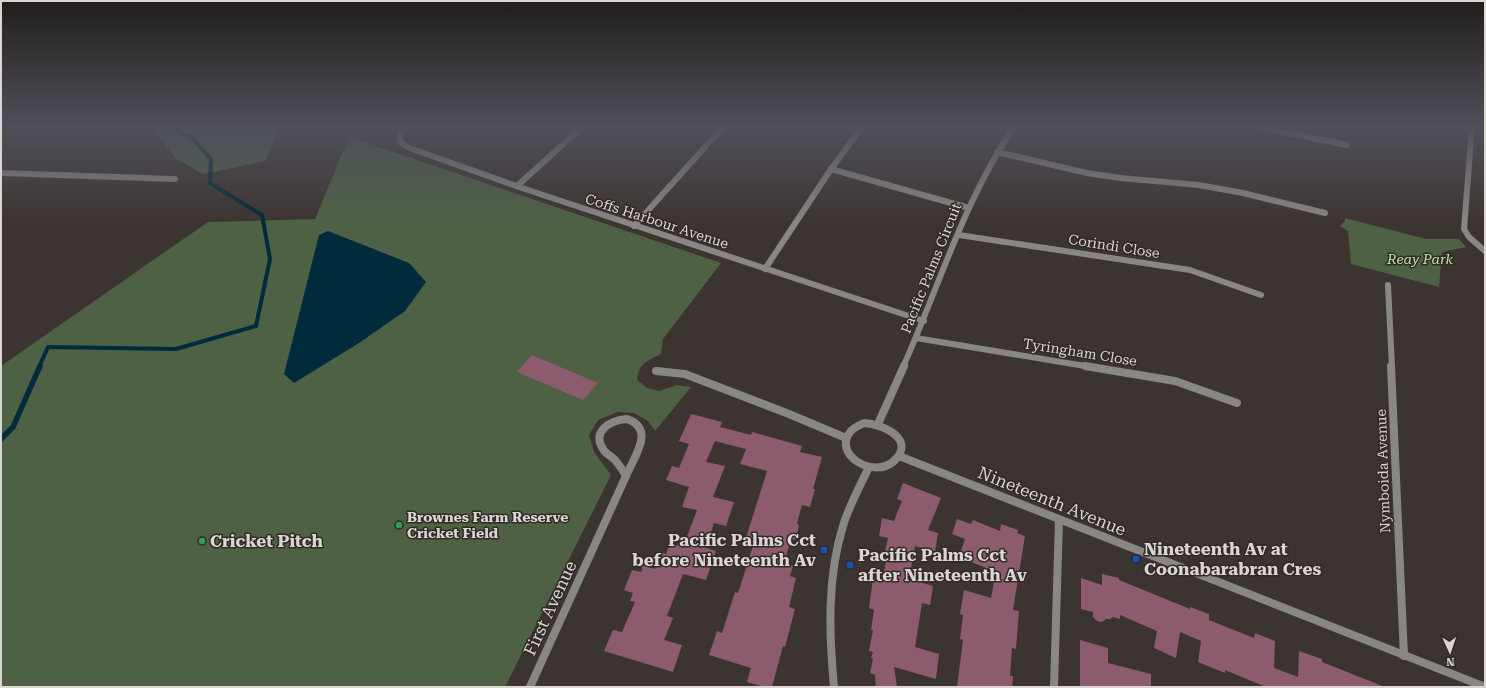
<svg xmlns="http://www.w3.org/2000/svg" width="1486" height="688" font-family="'Roboto Serif',serif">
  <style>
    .green { fill: #4e6145 }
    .water { fill: #002b3c }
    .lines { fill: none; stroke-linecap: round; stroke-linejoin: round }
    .stream-far1 { stroke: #002b3c; stroke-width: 4 }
    .stream { stroke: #002b3c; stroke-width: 5.5 }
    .building { fill: #8c5b6d }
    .minor-far1 { stroke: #898784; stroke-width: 6 }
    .minor { stroke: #898784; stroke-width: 8 }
    .leisure-dot { fill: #2e9e5b; stroke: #322a27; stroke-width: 1.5 }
    .transit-dot { fill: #1a4fb4; stroke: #322a27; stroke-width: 1.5 }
    .labels { text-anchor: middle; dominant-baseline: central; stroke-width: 3; stroke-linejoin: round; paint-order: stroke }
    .street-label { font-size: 14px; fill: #dbd6d3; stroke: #322a27 }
    .park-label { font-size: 14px; font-style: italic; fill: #bce7a5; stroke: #322a27 }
    .poi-label { font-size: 14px; font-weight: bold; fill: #dbd6d3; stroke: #322a27; text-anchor: start }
    .near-street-label { font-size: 17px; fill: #dbd6d3; stroke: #322a27 }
    .near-poi-label { font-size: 17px; font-weight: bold; fill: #dbd6d3; stroke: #322a27; text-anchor: start }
  </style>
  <rect width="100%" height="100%" fill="#3c3431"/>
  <g class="green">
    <path d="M152,127H280L265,161L203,174L175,158Z"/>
    <path d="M349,137L721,263L663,339L661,354C646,361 639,364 637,380L647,388L659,391L677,385L691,387L655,431L648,421L634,413L618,412L598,420L589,435L594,452L611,475L505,687H1V366L208,222L315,219Z"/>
    <path d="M1345,218L1426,239H1459L1466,247L1442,252L1439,287L1351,264L1348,231L1340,226L1345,221Z"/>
  </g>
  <path class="water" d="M328,231L409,263L426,282L405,311L359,343L294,383L284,374L319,235Z"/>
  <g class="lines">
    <path class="stream-far1" d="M39,367L48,347L176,349L256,326L270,259L262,215L210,183L211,159L193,139L171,127"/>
    <path class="stream" d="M1,439L13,427L40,366"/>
  </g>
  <g class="building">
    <path d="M532,355L598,383L583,400L517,372Z"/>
    <path d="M691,414L722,422L720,427L751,435L752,432L802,446L800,452L822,457L813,489H815L810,507L802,505L797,523L799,526L795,540L791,539L784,563L793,566L790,576L796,578L789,607L795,609L785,647L783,646L772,687H764L747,682L751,668L709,655L717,631L722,633L735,592L738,593L753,546L744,544L767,471L740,464L746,449L715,441L706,462L725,466L713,497L734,502L726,526L714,523L706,548L716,551L706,580L683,574L667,616L673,618L664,640L682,645L673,672L604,651L613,630L622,632L635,602L630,601L633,593L624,590L632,570L641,572L643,565L655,569L661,552L666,554L670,543L683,547L697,510L682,507L689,487L666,480L672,466L679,468L689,444L679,441Z"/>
    <path d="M903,483L941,498L928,530L938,533L935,552L915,546L909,579L933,586L930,605L922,603L915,647L939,654L936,679L894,667L897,687H876L875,675L870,673L873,659L871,658L873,652L869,651L873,630H871L874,610L869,608L873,578L882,581L888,552L885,551L888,538L879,536L882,518L894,521L902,501L897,499Z"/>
    <path d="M957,519L971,524L973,520L1000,531L1001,524L1018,530L1017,533L1025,536L1013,610L1019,611L1016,649L1012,648L1010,676H1013L1012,687H957L963,640L960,639L963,615L960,614L964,590L991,598L996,572L959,557L965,539L952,534Z"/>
    <path d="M1102,574L1119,578V580L1190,609V607L1209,614V620L1254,638L1255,633L1275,641L1274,668L1298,677L1299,651L1322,659V662L1385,687H1266L1225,670V673L1198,662L1201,641L1180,632L1176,658L1154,648L1157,631L1120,615V619L1113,617L1110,619H1106L1102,622L1097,621L1093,617V612L1081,609V578L1102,585Z"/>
    <path d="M1080,640L1108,648V663L1151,674V687H1080Z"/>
  </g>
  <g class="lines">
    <g class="minor-far1">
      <path d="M403,127L400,135V142L407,147L522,188L924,321"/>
      <path d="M1258,127L1347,145"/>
      <path d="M1472,127L1464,229L1469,237L1485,251"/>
      <path d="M997,152L1087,173L1121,178L1199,185L1243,193L1325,213"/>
      <path d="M831,169L969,208"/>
      <path d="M1,173L175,179"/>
      <path d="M517,186L582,127"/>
      <path d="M634,226L723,127"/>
      <path d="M959,235L1190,270L1261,295"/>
      <path d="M765,269L831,169L862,127"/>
      <path d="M1388,285L1392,367"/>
      <path d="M916,338L1091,367"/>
      <path d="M903,367C939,287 964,200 1014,127"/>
    </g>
    <g class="minor">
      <path d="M1085,366L1175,381L1237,403"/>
      <path d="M1391,366L1404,656"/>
      <path d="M656,371L685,374L789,414L846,438"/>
      <path d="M627,419C656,429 634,457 626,476C623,470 619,465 615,460C611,456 606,454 603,449C591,431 611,420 627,419Z"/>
      <path d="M864,423C882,424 917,439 894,461C874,480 831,454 851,431C854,427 860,425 864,423Z"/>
      <path d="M878,424L904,366"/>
      <path d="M899,456L1485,687"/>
      <path d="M530,687L626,476"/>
      <path d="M834,687C829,634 827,577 843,526C849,506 860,486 869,467"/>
      <path d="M1054,687L1059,520"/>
    </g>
  </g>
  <linearGradient id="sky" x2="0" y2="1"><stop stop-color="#211d1b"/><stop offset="0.57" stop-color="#50505a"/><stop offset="1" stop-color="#50505a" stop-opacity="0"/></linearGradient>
  <rect width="1486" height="223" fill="url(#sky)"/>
  <g class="leisure-dot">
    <circle cx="399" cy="525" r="4"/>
    <circle cx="202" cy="541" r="4"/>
  </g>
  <g class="transit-dot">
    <rect x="820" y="546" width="8" height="8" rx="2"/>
    <rect x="1132" y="555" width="8" height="8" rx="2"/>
    <rect x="846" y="561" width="8" height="8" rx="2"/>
  </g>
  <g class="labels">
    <g class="street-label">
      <text transform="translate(657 221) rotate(18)">Coffs Harbour Avenue</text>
      <text transform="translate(1114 246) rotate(9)">Corindi Close</text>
      <text transform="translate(931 268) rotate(-68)">Pacific Palms Circuit</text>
      <text transform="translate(1080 352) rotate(9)">Tyringham Close</text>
      <text transform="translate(1383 471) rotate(-92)">Nymboida Avenue</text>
    </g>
    <g class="park-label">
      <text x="1420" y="259">Reay Park</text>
    </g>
    <g class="poi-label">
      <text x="407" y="517">Brownes Farm Reserve<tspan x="407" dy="16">Cricket Field</tspan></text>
    </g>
    <g class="near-street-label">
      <text transform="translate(1052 501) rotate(22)">Nineteenth Avenue</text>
      <text transform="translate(550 608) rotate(-65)">First Avenue</text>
    </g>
    <g class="near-poi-label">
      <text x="816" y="540" text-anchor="end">Pacific Palms Cct<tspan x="816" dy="20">before Nineteenth Av</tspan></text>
      <text x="210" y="541">Cricket Pitch</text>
      <text x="1144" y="549">Nineteenth Av at<tspan x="1144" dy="20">Coonabarabran Cres</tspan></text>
      <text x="858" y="555">Pacific Palms Cct<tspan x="858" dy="20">after Nineteenth Av</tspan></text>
    </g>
  </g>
  <rect width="1486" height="688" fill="none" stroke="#dbd6d3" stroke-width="4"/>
  <g transform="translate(1450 652) rotate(177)" stroke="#322a27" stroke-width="3" paint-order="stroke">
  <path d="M0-3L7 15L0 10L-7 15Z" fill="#dbd6d3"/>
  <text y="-6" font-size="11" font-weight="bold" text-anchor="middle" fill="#dbd6d3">N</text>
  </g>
</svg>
